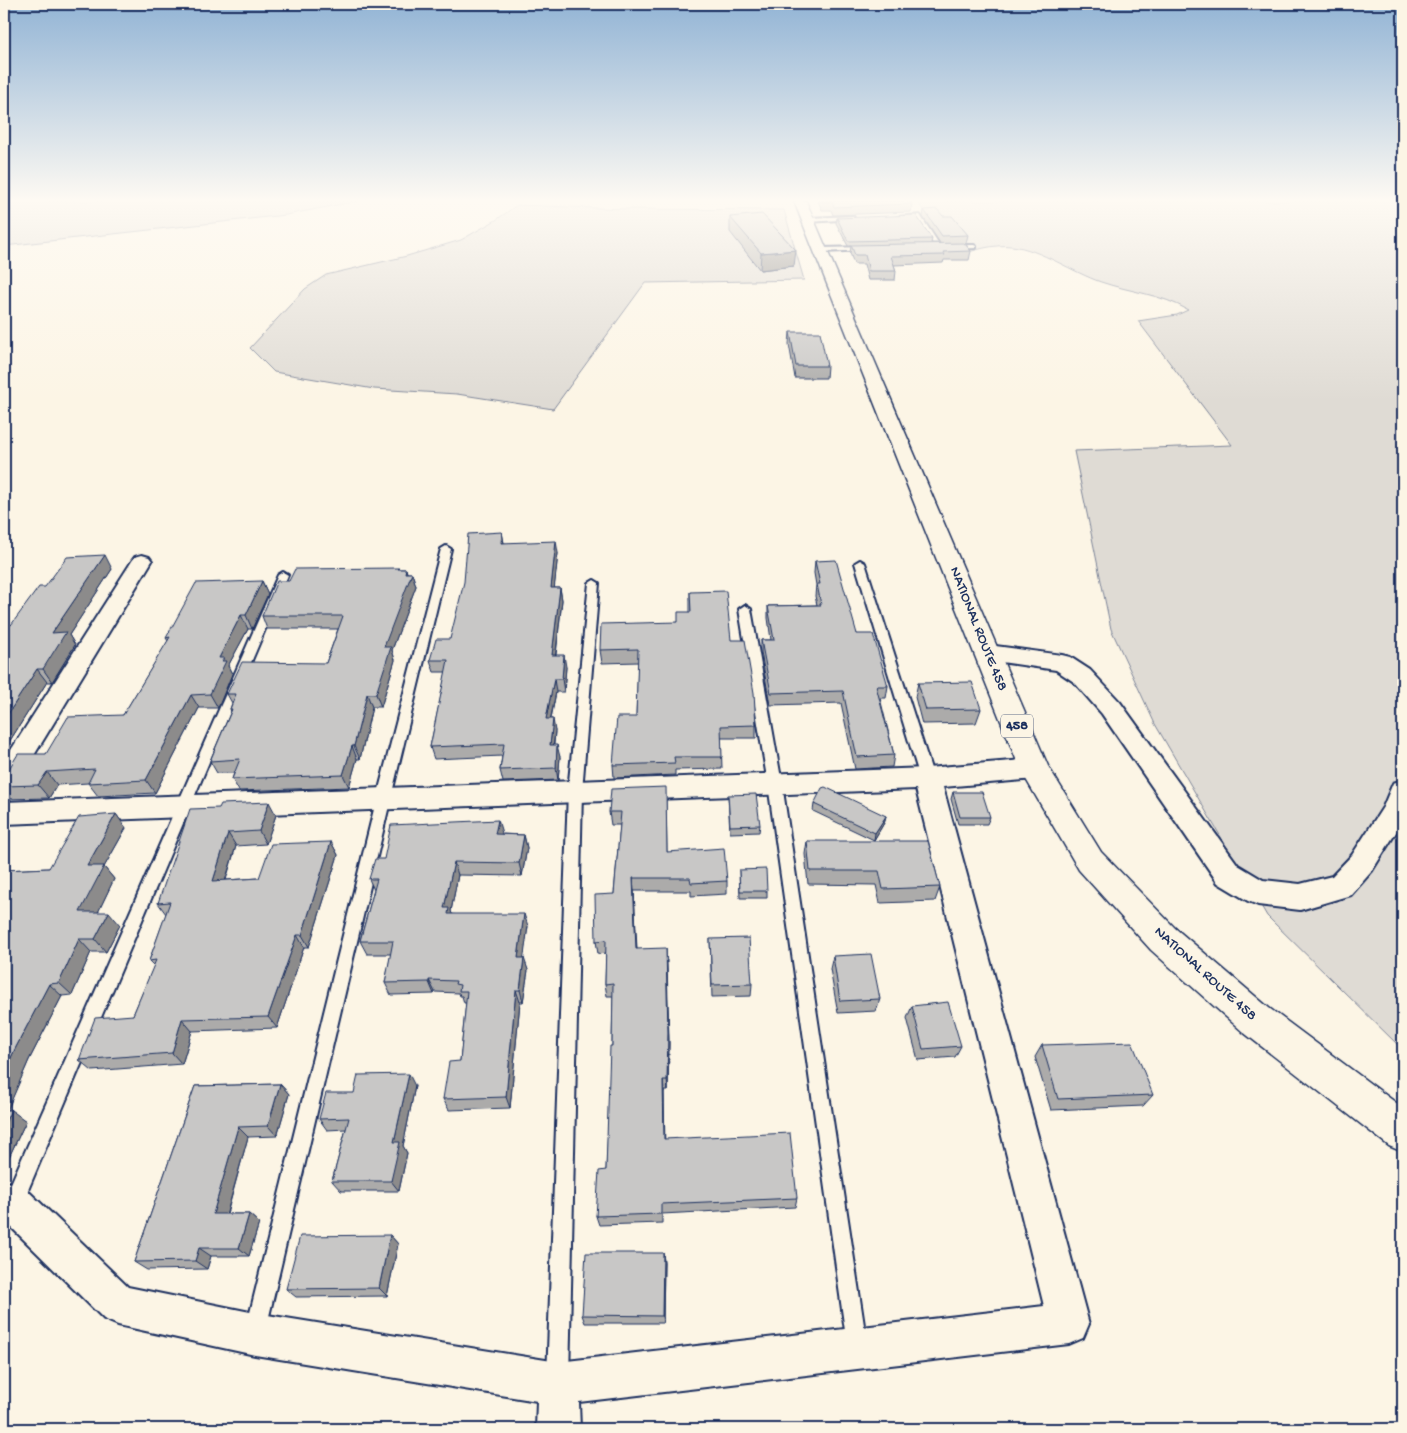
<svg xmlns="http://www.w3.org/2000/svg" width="1407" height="1433" font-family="'Gochi Hand',sans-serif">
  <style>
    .green { fill: #dfdbd4; stroke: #7d8599 }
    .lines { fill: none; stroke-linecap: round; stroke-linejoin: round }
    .service-casing { stroke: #1b2f5e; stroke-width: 4 }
    .minor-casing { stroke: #1b2f5e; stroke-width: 4 }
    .trunk-casing { stroke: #1b2f5e; stroke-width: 3 }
    .service { fill: #fcf5e5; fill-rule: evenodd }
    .minor { fill: #fcf5e5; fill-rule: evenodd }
    .trunk { fill: #fcf5e5; fill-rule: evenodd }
    .wall { fill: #acabaa; stroke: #1b2f5e }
    .shaded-wall { fill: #8c8b8b; stroke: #1b2f5e }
    .building { fill: #c8c7c6; stroke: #1b2f5e }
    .labels { text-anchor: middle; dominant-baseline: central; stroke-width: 4; stroke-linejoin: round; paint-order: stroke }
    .shield { fill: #fcf5e5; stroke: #5e6a86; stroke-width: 1 }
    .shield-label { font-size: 14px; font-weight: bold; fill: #1b2f5e }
    .street-label { font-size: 15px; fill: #1b2f5e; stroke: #fcf5e5 }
  </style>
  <rect width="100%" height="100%" fill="#fcf5e5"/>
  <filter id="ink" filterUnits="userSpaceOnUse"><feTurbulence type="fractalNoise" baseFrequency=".02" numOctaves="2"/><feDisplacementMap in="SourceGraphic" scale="10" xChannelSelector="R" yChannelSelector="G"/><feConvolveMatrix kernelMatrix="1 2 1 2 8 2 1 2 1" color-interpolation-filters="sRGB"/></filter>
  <g filter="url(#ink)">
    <g class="green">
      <path d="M4,201H358L286,215L4,246Z"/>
      <path d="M917,201H1403V1050L1267,916L1155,724L1111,629L1074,451L1232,445L1138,321L1177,315L1188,310C1161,294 1130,292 1101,282C1074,273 1040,249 1012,246C993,244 975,250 956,256Z"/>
      <path d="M517,205L626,209L784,210L804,280L645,283L553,409L457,394L374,389L274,372L250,348L305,289L326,275L407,256L461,240L496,220Z"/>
    </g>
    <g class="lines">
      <defs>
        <g id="service">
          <path d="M920,215L941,247L940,248H936L916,218L900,219L897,217Z"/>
          <path d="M853,216L855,219L808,222L805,220L808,218Z"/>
          <path d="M974,245L976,246V248L950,249L947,247L950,245Z"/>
          <path d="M868,247L871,249L870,250L820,252L817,250L820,248Z"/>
          <path d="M446,546L451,549L391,797L266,1329L263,1336L256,1339L249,1336L246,1329L377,797L441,549Z"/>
          <path d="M860,560L865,563L934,778L932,782H922L920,778L855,563Z"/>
          <path d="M283,572L288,575L20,1209L13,1211L6,1209L4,1202L6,1195L278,575Z"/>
          <path d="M594,580L599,583L582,791L569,1379L565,1386L558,1390L551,1386L547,1379L568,791L589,583Z"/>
          <path d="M745,605L751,609L782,784L867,1345L864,1352L857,1355L850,1352L847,1345L768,784L739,609Z"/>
        </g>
        <g id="minor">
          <path d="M142,555L149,557L152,561L13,790L4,793V761L132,561L135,557Z"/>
          <path d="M988,645L1062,655L1070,657L1090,670L1120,702L1238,865L1263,880L1300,884L1332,876L1352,855L1383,807L1393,783L1403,780V821L1372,871L1351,895L1300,910L1258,905L1248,901L1218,883L1102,714L1074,682L1056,670L980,659L976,653L980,647Z"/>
          <path d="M1035,759L1044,762L1048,769L1044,776L1035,779L943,787L1089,1324L1083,1338L1069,1344L579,1402L580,1429H536L537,1401L255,1355L118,1325L104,1319L4,1220V1182L13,1183L26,1189L128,1287L255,1313L558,1362L1044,1306L916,789L4,824V802L927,768Z"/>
        </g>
        <path id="trunk" d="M794,201H806L1048,766L1101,852L1175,928L1269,1008L1403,1108V1152L1389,1146L1243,1032L1151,950L1079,870L1020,769Z"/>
      </defs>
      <use href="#service" class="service-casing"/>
      <use href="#minor" class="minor-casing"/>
      <use href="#trunk" class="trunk-casing"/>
      <use href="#service" class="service"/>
      <use href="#minor" class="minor"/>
      <use href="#trunk" class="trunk"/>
    </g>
    <g class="wall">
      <path d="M818,201H910L912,204L911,212L833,215L831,210H822Z"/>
      <path d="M924,210L943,216L968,235L966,243H965L971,251L969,260H944L943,263L894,265L896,271L895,280H868L864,264H854L850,253L851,246H848L836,223L837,218L932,239L931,243H940L923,217Z"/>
      <path d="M730,217L794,266L760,270L730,232Z"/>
      <path d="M790,332L827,366L826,378H795L789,344Z"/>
      <path d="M502,532L504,543L558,553L554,588H560L562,600L556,655L566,667L564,692H556L551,719L555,731L554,745L560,757L558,780L503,782L500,770L502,756L434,759L430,747L446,672H434L430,660L450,639Z"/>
      <path d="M815,561L857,634L888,686L886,698H880L894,755L892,767L855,769L841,703L770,705L761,652V640H771L768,618V606L817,605L815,596L816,585L814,573Z"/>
      <path d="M112,569L69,635L75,645L52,682H47L4,750V625H11Z"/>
      <path d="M399,569H406L407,573H412L416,586L392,650L395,660L381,707H372L360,759H357L349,787L239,791L232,779L234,773H217L210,761L231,712L230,709L232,703L227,694L326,663L338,629H267L262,616L289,581Z"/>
      <path d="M262,581L268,594L252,629H248L228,666L232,674L218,708H199L155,793L98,796L88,783L57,785L49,798L4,799V777L46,754L123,715L168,641L166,638Z"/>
      <path d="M690,592L731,640L756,725V738H721L722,769L675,770V775L614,778L613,765L636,717L638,662L602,663L600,650L678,622L690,612Z"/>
      <path d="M918,683L981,709L976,723L922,724L915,697Z"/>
      <path d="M953,792L990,817L987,824H958L951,799Z"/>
      <path d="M728,795L760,825L759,832L730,833Z"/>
      <path d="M666,800L667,852L727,881V894L691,896V891H634L637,949L667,960L669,1044L668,1091H664V1139L797,1198L795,1207L662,1214V1223L599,1225L596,1216L606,1170L612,1046L613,996H607L605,984L606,953L598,954L596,941L614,894L620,825H611L609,812Z"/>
      <path d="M814,804L886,816L884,823L874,840L813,811Z"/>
      <path d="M219,808L276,815L266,844L236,846L226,880L259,878L331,842L338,855L309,947H304L277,1028L192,1031L182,1064L92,1071L79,1060L133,1015L154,966L149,961L166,914L158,903Z"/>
      <path d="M116,814L126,828L104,867L114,879L98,912L120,925L106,952H91L72,995L62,996L29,1060L7,1110L26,1121L9,1157H4V870L49,868Z"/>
      <path d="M502,833L501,834L524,835L527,848L522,876L458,875L451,911L452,914L528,926L523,958L528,970L523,1002H520L510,1108L449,1110L443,1099L460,1061L466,1003H464L462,996H460L459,993L435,992L434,994L391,995L385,983L391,954H367L360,941L374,890L369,879L384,859Z"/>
      <path d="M807,841L940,887L935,901L880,903L876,885L808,884L805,854Z"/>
      <path d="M739,870L767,891V898H740Z"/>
      <path d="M710,939L752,984L751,996L712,997Z"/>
      <path d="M833,956L880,999L876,1011L838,1013L830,969Z"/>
      <path d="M912,1006L961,1046L955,1057L918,1060L907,1018Z"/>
      <path d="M1042,1045L1153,1095L1143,1106L1051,1110L1035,1057Z"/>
      <path d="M280,1084L289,1094L277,1136L248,1137L227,1214H249L259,1223L249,1256H211L207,1269L147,1270L134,1262L195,1086Z"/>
      <path d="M415,1086L403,1146L407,1153L399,1191H341L332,1181L346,1129L327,1130L319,1119L354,1093Z"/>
      <path d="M390,1235L398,1244L387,1296L296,1297L286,1289Z"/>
      <path d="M663,1253L664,1262L663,1323H585L582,1315Z"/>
    </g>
    <g class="shaded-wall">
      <path d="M796,250L794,266L760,270L761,253Z"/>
      <path d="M502,532L504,544L501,543Z"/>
      <path d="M556,541L558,553L553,600L551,588Z"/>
      <path d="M105,555L112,569L69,635L75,645L52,682L43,669L52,633Z"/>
      <path d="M406,569L409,581L412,573L416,586L392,650L395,660L381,707L376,694L384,647Z"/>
      <path d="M262,581L268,594L252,629L246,615Z"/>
      <path d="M560,588L562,600L554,668L552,655Z"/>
      <path d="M241,615L248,629L228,666L232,674L218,708L210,694L219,658Z"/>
      <path d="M564,655L566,667L564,692L562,679Z"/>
      <path d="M37,669L47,682L4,750V720Z"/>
      <path d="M554,679L556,692L548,731L546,719Z"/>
      <path d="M367,694L372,707L360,759L354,746Z"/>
      <path d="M191,695L199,708L155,793L146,780Z"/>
      <path d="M553,719L555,731L552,757L550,745Z"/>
      <path d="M557,745L560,757L558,780L556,768Z"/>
      <path d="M352,746L357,759L349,787L343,775Z"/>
      <path d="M47,772L57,785L49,798L38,785Z"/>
      <path d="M269,802L276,815L266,844L259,831Z"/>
      <path d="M116,814L126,828L104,867L114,879L92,925L80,912L87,866Z"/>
      <path d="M886,816L884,823L874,840L875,833Z"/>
      <path d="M498,820L502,833L498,847L495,834Z"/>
      <path d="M228,833L236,846L221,894L213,881Z"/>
      <path d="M524,835L527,848L522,876L519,863Z"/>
      <path d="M331,842L338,855L309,947L302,935Z"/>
      <path d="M454,862L458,875L451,911L454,920L453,926L444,908Z"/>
      <path d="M633,878L634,891L637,961L636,949Z"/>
      <path d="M109,912L120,925L106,952L95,939Z"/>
      <path d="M524,914L528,926L522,970L518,958Z"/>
      <path d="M297,935L304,947L277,1028L268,1017Z"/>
      <path d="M79,939L91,952L72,995L59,983Z"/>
      <path d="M666,948L669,1044L668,1091L667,1080Z"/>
      <path d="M524,958L528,970L523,1002L520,990Z"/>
      <path d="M429,980L435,992L434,994L429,982Z"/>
      <path d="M49,984L62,996L29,1060L4,1118V1073L15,1049Z"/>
      <path d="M516,990L520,1002L510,1108L506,1097Z"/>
      <path d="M182,1019L192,1031L182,1064L172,1053Z"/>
      <path d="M409,1074L415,1086L403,1146L407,1153L399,1191L391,1181L394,1142Z"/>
      <path d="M663,1080L664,1091L665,1149L664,1139Z"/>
      <path d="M280,1084L289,1094L277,1136L268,1126Z"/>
      <path d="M11,1110L26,1121L9,1157L4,1154V1125Z"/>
      <path d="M238,1127L248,1137L224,1223L213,1214Z"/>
      <path d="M249,1214L259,1223L249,1256L239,1248Z"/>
      <path d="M390,1235L398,1244L387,1296L379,1288Z"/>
      <path d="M199,1248L211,1256L207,1269L195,1261Z"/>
      <path d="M663,1253L664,1262L663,1323L662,1316Z"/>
    </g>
    <g class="building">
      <path d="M822,201H910L912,204L834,207L832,202H822Z"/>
      <path d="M937,209L943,216H952L968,235L942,236L924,210Z"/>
      <path d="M762,214L796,250L761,253L730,217Z"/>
      <path d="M916,215L932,239L848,241L837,218Z"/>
      <path d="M964,243L971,251L943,252L945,255L891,256L896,271H869L865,255H855L851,245Z"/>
      <path d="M790,332H820L827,366H796Z"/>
      <path d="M502,532L501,543L556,541L551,588H560L552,655H564L562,679H554L546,719H553L550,745H557L556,768L500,770L504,744L430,747L448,660H430L436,639H450L464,582L468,534Z"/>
      <path d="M105,555L52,633L66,632L43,669H37L4,720V625H11L39,587H45L67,557Z"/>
      <path d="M836,560L857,634H873L888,686H876L894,755L857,757L843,691L771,693L761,640H774L768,606L821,605L817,584H820L815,561Z"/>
      <path d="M399,568L398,569H406L405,573H412L384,647H391L376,694H367L354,746H352L343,775L232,779L240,759L210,761L232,709H230L236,694H227L242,662L326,663L343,616H262L277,581H289L295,569Z"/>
      <path d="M262,581L246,615H241L219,658H224L222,661H226L210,694L191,695L146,780L88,783L95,769L47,772L38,785L4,786V777L18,754H46L68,717L123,715L170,637L166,638L196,583Z"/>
      <path d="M726,591L731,640H745L754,693L756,725L721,726L722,757H674L675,763L613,765L617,717H636L638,649L600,650L601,624L678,622V612H691L690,592Z"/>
      <path d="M972,682L981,709L926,710L918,683Z"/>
      <path d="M666,787L667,852L724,848L727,881L691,883L690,878H633L636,949L666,948L668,1032L667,1080H663L664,1139L790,1133L797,1198L661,1204V1214L596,1216L599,1171L606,1170L610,1046H612L613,983L605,984L606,940L596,941L595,895L614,894L621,812H609L611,789Z"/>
      <path d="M825,787L886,816L875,833L814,804L822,788Z"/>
      <path d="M953,792H982L990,817H960Z"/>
      <path d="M756,794L760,825L730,826L728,795Z"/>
      <path d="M269,802L259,831L228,833L213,881L259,878L271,844L331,842L302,935H297L268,1017L182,1019L172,1053L79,1060L95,1018L133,1015L156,960L149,961L170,902L158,903L190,809L219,808L221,804Z"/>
      <path d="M116,814L87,866H104L80,912H109L95,939H79L59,983L49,984L15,1049L4,1073V870L49,868L79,817Z"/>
      <path d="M498,820L495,834L524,835L519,863L454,862L444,908H449L448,914H524L518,958H524L520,990H516L506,1097L443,1099L449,1062L460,1061L467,991H459L460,985L455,984L456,981L429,980V982L385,983L393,941H360L377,879H369L375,859H384L391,825Z"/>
      <path d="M807,841H928L940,887L883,889L879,871H810Z"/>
      <path d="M766,869L767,891H740L739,870Z"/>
      <path d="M749,938L752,984L712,985L710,939Z"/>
      <path d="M871,954L880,999L840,1001L833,956Z"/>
      <path d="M948,1002L961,1046L923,1049L912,1006Z"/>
      <path d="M1132,1042L1153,1095L1058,1099L1042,1045Z"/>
      <path d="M409,1074L394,1142H400L391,1181H332L349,1118L319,1119L326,1093H354L358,1075Z"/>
      <path d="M280,1084L268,1126L238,1127L213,1214H249L239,1248H199L195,1261L134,1262L195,1086Z"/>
      <path d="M4,1110H11L4,1125Z"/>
      <path d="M390,1235L379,1288L286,1289L300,1236Z"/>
      <path d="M586,1253H663L662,1316L582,1315Z"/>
    </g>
  </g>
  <linearGradient id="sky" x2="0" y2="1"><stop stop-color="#92b4d5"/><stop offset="0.5" stop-color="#fefaf3"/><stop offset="1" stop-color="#fefaf3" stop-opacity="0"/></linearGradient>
  <rect width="1407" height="401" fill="url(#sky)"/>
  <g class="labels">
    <rect class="shield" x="1001" y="714.5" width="32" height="23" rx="4"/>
    <g class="shield-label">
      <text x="1017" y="726">458</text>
    </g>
    <g class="street-label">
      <text transform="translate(978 629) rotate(68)">NATIONAL ROUTE 458</text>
      <text transform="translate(1205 974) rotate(42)">NATIONAL ROUTE 458</text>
    </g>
  </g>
  <rect width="1407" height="1433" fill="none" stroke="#fcf5e5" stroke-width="20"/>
  <rect x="10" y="10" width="1387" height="1413" fill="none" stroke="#1b2f5e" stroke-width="2" filter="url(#ink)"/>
</svg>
